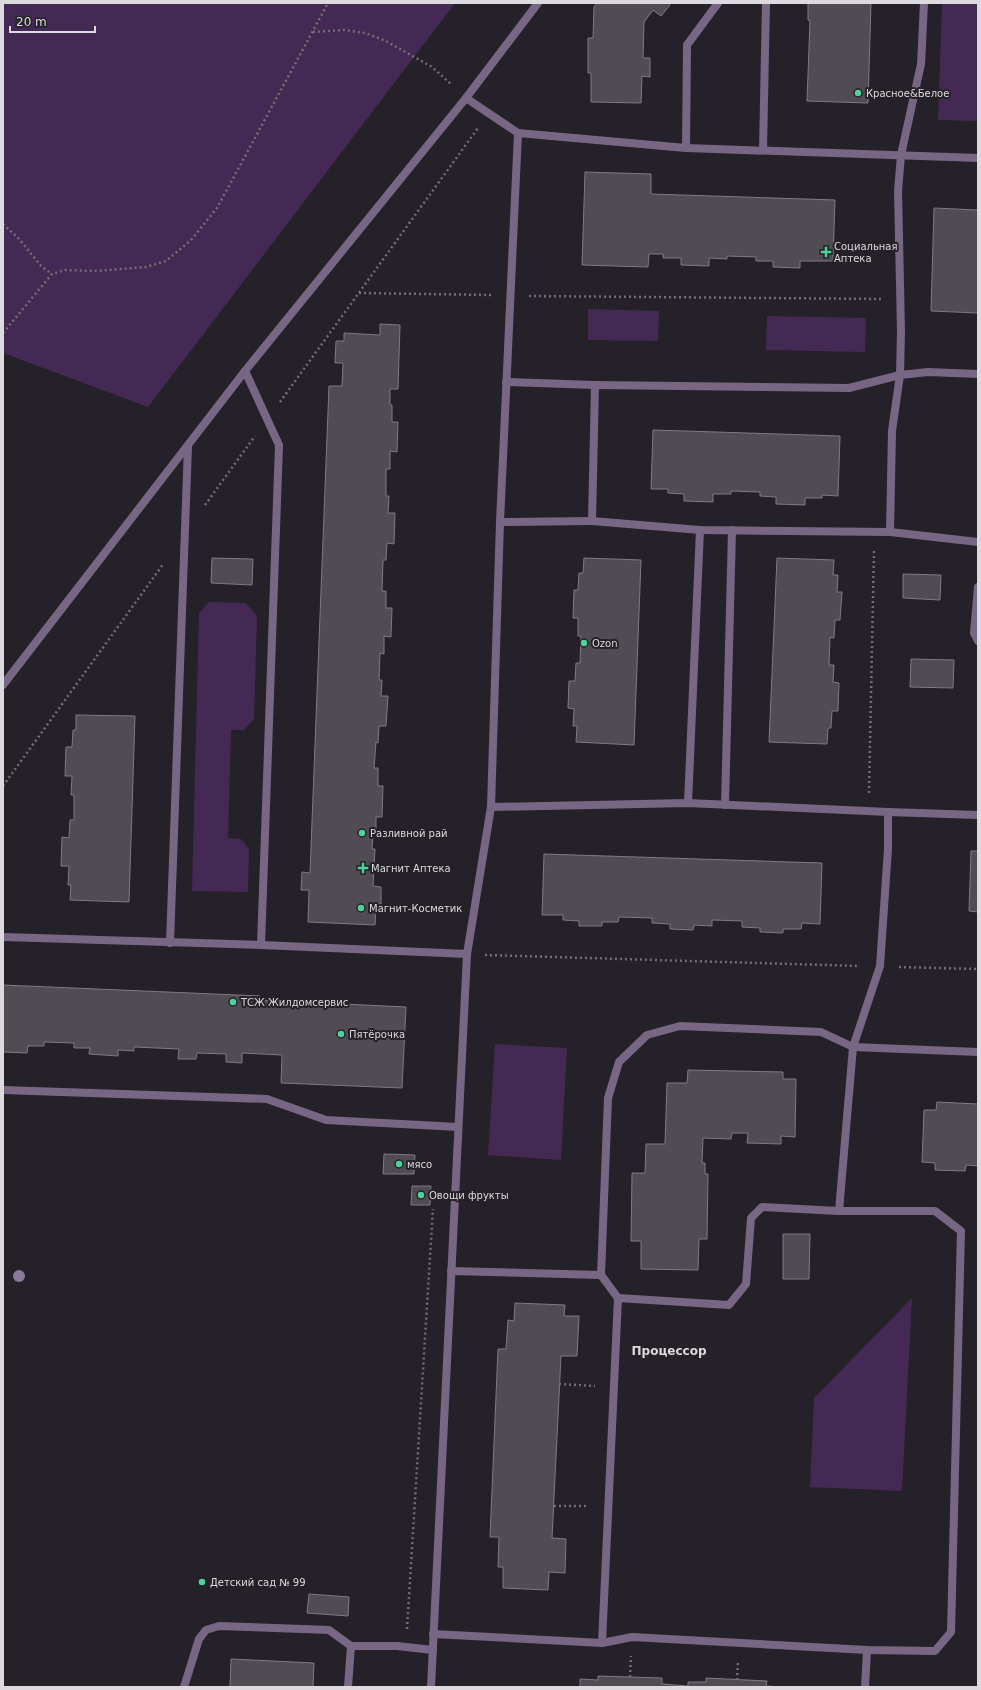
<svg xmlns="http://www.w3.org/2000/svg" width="981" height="1690" font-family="'DejaVu Sans',sans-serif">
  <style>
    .green { fill: #452955 }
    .building { fill: #514c54; stroke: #807a83 }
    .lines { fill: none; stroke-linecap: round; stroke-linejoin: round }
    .path { stroke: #726e74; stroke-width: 2.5; stroke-dasharray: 2 3; stroke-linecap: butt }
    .lane { stroke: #786784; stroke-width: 8 }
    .tree { fill: #8c7899 }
    .poi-dot { fill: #4cd39b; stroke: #252128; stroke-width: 1.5 }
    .labels { text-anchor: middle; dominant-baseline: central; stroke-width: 4; stroke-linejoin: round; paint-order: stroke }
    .poi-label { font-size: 10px; fill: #dddadf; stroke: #252128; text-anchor: start }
    .quarter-label { font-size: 12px; font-weight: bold; fill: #dddadf; stroke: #252128 }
  </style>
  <rect width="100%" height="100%" fill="#252128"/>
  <g class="green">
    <path d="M3,3H455L148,407L3,353Z"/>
    <path d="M942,3H978V121L938,120Z"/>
    <path d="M588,309L659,311L658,341L588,340Z"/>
    <path d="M767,316L866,318L865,352L766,350Z"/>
    <path d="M209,602L246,603L257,616L254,719L244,730H231L228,838L241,839L249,849L248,892L192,891L199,613Z"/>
    <path d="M495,1044L567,1048L561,1160L488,1155Z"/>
    <path d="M912,1298L902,1491L810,1487L814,1398Z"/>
  </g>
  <g class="building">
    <path d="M597,3H668L670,5L661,16L653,10L644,22L643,58H650V77L642,76L641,103L591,102V73H588V38H593L594,7Z"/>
    <path d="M808,3H871L868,103L807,101L810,21L808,20Z"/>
    <path d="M585,172L651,174V194L835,200L833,261H800V268L773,267V261H756V257L727,256V259L709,258V266L681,265V258H663V254H649L648,267L582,265Z"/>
    <path d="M934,208L978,210V313L931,311Z"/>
    <path d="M380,324L400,325L398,389H390V405H392V422H398L397,452L390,451V469H386V496H389L388,513H395L394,544L387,543L386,560H383L382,591H386V608H392L391,637L384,636V654L380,653L379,680H382L381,696H388L386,726H379L378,743L376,742L374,768H378V786H383L382,817H376V834H373L372,849H375L373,886L381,887V904H376L375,925L308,922L309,890H301L302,872L310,873L329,386H342L343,363H335L336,341H344V333L380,335Z"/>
    <path d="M653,430L840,436L838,496L822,495V498H805V505L776,504V497L760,496V492L731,491V494H713V502L684,501V494L668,493V489H651Z"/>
    <path d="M212,558L253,559L252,585L211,583Z"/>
    <path d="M584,558L641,560L634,745L576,742L577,726H573L574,709L568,708L569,681H575L576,663H580L581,636H578V618H573L574,590H578L579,573H583Z"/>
    <path d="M777,558L834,560L833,575H838L837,592H842L840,620H835L834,638L830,637L829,665H834L833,682L839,683L838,711H832L831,728H828L827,744L769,742Z"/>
    <path d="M903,574L941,575L940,600L903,598Z"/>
    <path d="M911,659L954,660L953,688L910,687Z"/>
    <path d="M76,715L135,716L129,902L70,900L71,885H68L69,866H61L62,837L69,838L70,820H74V795H71L72,776H65L66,747H72L73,730H76Z"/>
    <path d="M971,851H978V912L969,911Z"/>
    <path d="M544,854L822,863L820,924L802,923L801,929H783V933L760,932V928L742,927V921L712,920V926L694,925L693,930L670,929V924L652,923V918L619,917L618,922H602V926H579V921L563,920V915H542Z"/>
    <path d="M3,985L260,996V1000L406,1007L402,1088L281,1083L282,1055L242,1053V1063L226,1062V1054L197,1053L196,1059H178L179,1049L134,1047V1051L118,1050V1056L89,1054L90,1048H74V1043L44,1042V1046H28L27,1053L3,1052Z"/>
    <path d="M688,1070L783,1072V1079H796L795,1137L781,1136V1144L747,1143L748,1133H732L731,1139L703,1138L702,1163H705V1174H708L707,1239H699L698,1270L641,1269V1241H631L632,1173H645L646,1144H665L667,1083H687Z"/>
    <path d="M937,1102L978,1104V1166L966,1165L965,1171L935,1170V1163L922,1162L924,1110H936Z"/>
    <path d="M384,1154L415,1155L414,1174H383Z"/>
    <path d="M412,1186H431L430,1205H411Z"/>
    <path d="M783,1234H810L809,1279H783Z"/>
    <path d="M515,1303L565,1305L564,1316H579L577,1356H561L552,1538L566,1539L565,1573L549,1572L548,1590L503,1588V1567H498L499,1537H490L498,1349H506L508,1320L514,1321Z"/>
    <path d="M309,1594L349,1597L348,1616L307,1613Z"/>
    <path d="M231,1659L314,1663L313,1687H230Z"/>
    <path d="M598,1676L662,1678V1684L688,1686V1682H706V1678L767,1681L766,1686L784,1687H580V1679L598,1680Z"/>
  </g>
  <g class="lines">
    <g class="path">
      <path d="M313,32L344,30L365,33L386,41L432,67L452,85"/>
      <path d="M3,224L19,239L42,267L52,274"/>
      <path d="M359,293L492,295"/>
      <path d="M529,296L882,299"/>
      <path d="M3,333L52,274L65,270L96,271L146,267L166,261L191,240L217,208L328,3"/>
      <path d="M280,402L478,128"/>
      <path d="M205,505L255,436"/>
      <path d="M3,786L164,563"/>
      <path d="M869,793L874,550"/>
      <path d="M485,955L860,966"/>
      <path d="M899,967L978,969"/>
      <path d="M559,1384L595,1386"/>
      <path d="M554,1506H589"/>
      <path d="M407,1629L433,1209"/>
      <path d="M630,1677L631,1656"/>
      <path d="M737,1680L738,1660"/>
    </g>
    <g class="lane">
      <path d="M466,98L518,133L686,148L978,158"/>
      <path d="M686,148L687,45L718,3"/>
      <path d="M763,150L766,3"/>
      <path d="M245,371L279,445L261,945"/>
      <path d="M506,382L595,385L849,388L900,375L928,372L978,374"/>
      <path d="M595,385L592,521L700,530L890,532L892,431L900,375L901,331L898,191L901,155L921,64L924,3"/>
      <path d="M500,522L592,521"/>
      <path d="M890,532L978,542"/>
      <path d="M978,587L974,633L978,641"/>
      <path d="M3,685L245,371L466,98L538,3"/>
      <path d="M688,803L700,530"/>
      <path d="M725,805L732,530"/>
      <path d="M888,812L978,815"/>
      <path d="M3,937L261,945L467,954"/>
      <path d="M170,943L188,446"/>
      <path d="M3,1090L267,1099L326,1120L458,1127"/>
      <path d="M451,1271L601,1275L608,1098L619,1062L647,1035L680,1026L821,1032L853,1047L978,1052"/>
      <path d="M601,1275L618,1298L602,1643"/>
      <path d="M618,1298L729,1305L746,1284L751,1218L762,1207L839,1211"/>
      <path d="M433,1634L602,1643L632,1637L867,1650L935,1651L951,1632L961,1231L935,1211H839L853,1047L880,966L888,849V812L688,803L491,807"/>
      <path d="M351,1646H397L433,1650"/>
      <path d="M184,1687L199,1639L206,1630L219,1626L329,1630L351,1646L348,1687"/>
      <path d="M431,1687L467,954L491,807L500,522L518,133"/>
      <path d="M865,1687L867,1650"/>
    </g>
  </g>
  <circle class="tree" cx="19" cy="1276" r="6"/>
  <g class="poi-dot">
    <circle cx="858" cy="93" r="4"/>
    <path d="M824 246h4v4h4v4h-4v4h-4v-4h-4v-4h4z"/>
    <circle cx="584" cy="643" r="4"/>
    <circle cx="362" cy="833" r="4"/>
    <path d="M361 862h4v4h4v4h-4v4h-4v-4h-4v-4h4z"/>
    <circle cx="361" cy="908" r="4"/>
    <circle cx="233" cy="1002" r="4"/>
    <circle cx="341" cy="1034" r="4"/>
    <circle cx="399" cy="1164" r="4"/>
    <circle cx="421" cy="1195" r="4"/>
    <circle cx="202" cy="1582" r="4"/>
  </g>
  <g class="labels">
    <g class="poi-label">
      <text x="866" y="93">Красное&amp;Белое</text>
      <text x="834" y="246">Социальная<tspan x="834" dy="12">Аптека</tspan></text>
      <text x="592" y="643">Ozon</text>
      <text x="370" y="833">Разливной рай</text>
      <text x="371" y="868">Магнит Аптека</text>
      <text x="369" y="908">Магнит-Косметик</text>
      <text x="241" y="1002">ТСЖ Жилдомсервис</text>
      <text x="349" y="1034">Пятёрочка</text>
      <text x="407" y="1164">мясо</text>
      <text x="429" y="1195">Овощи фрукты</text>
      <text x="210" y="1582">Детский сад № 99</text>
    </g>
    <g class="quarter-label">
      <text x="669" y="1351">Процессор</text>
    </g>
  </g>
  <rect width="981" height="1690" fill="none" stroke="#dddadf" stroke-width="8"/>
  <path d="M10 26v6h85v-6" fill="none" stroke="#dddadf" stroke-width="2"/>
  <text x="16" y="26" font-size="12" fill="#dddadf" stroke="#252128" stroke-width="3" paint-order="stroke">20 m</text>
</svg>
